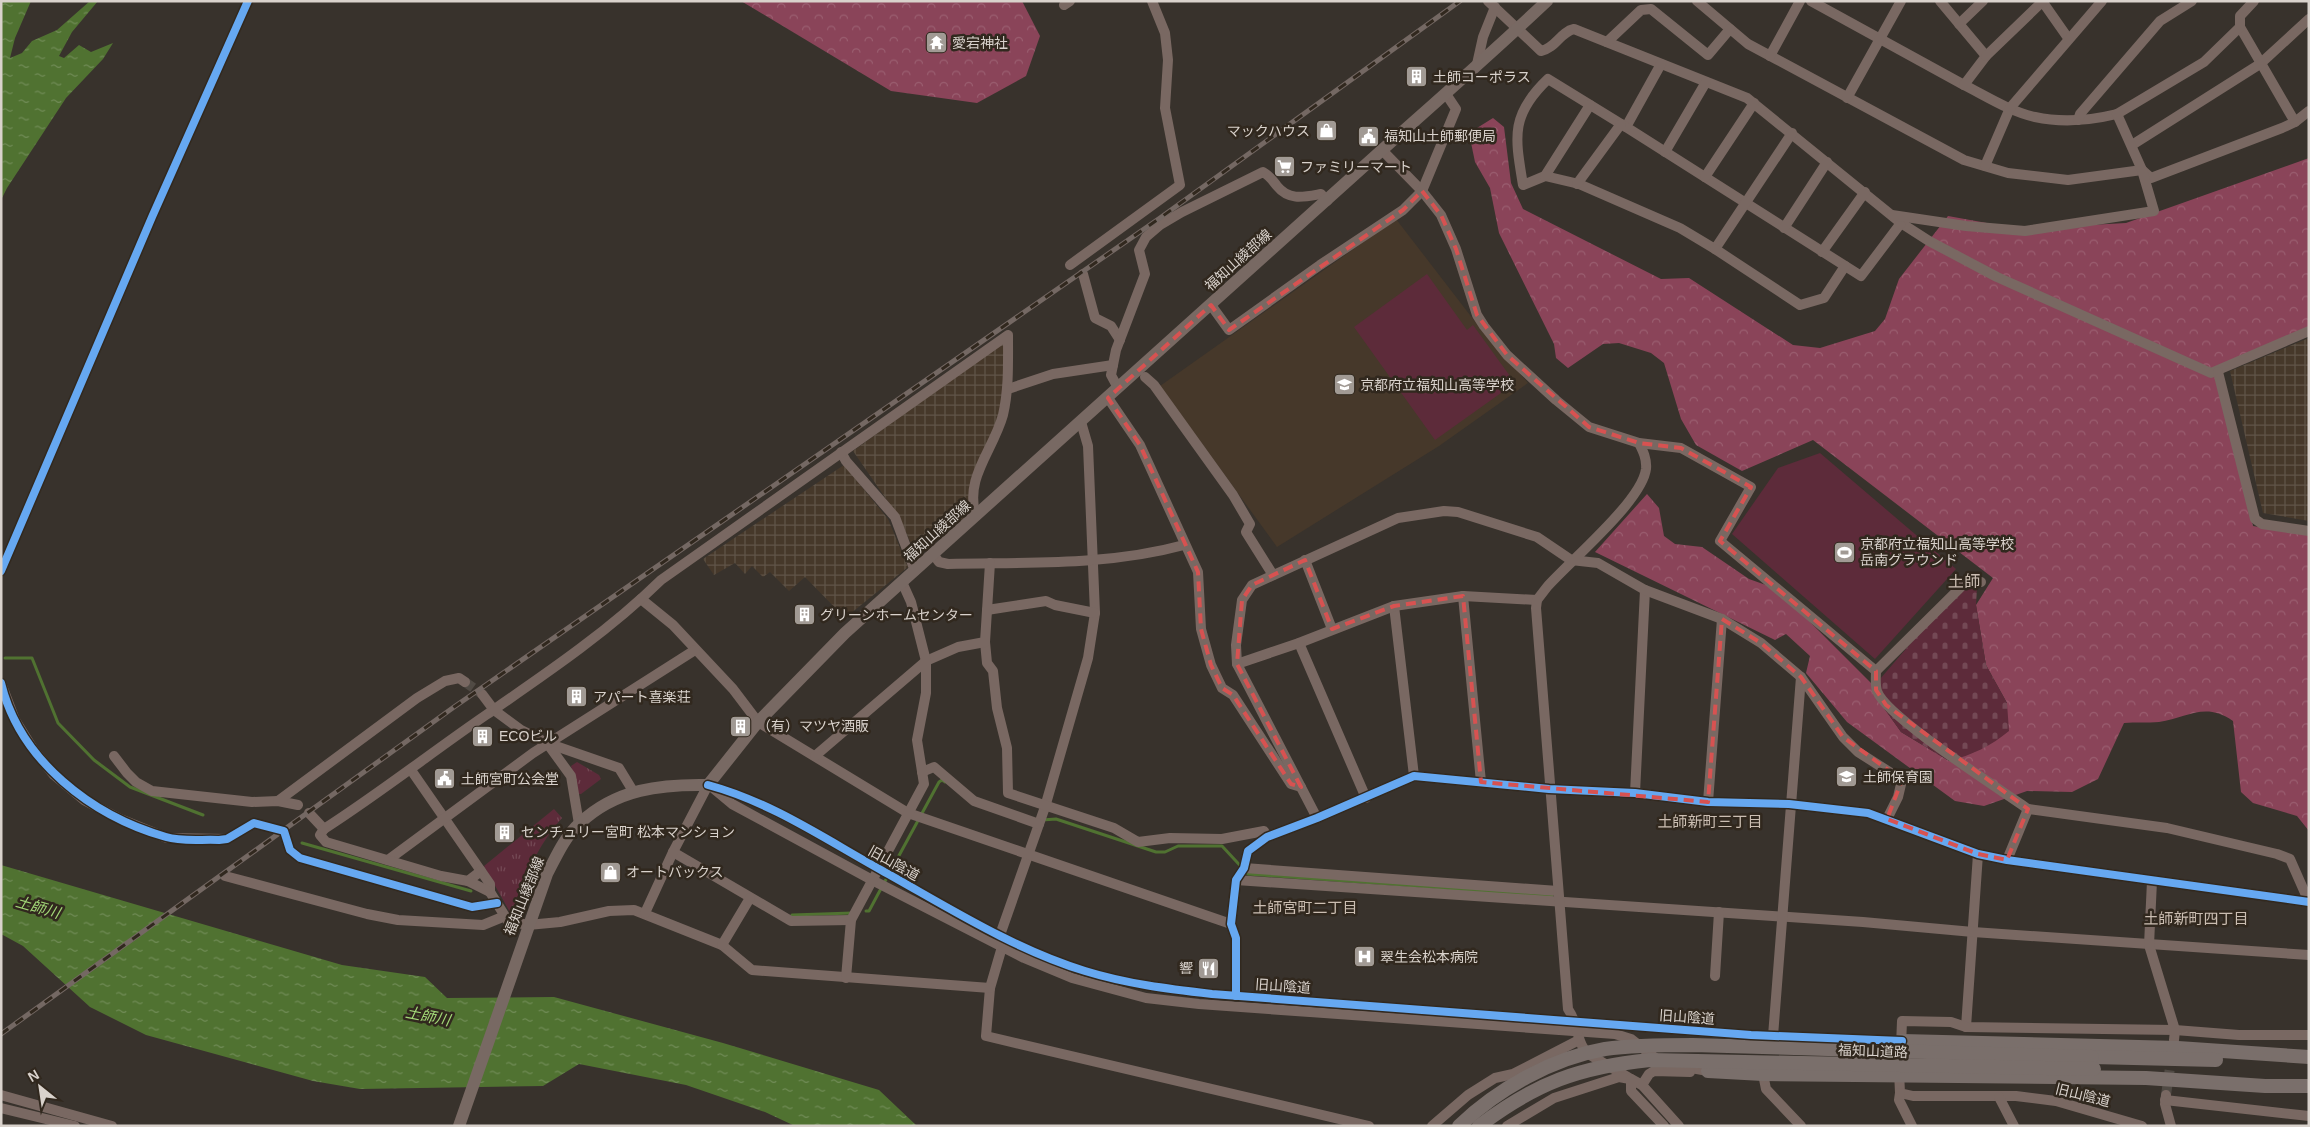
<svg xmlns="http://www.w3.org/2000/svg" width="2310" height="1127" font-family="Helvetica,'Noto Sans JP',sans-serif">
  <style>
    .built { fill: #46382a }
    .industrial { fill: url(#industrial-grid) }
    .grass { fill: url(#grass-tufts) }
    .forest { fill: url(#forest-crowns) }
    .cemetery { fill: url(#cemetery-stones) }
    .pitch { fill: #5d2b3a }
    .water { fill: url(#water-ripples) }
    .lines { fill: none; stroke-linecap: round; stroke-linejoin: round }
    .stream { stroke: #507231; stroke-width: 3 }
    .minor-tunnel { stroke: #504a44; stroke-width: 10; stroke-dasharray: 10 5; stroke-linecap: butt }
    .minor { stroke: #796862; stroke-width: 10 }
    .major { stroke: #786963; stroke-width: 12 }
    .highway { stroke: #7a6f6b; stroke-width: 14 }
    .rail-casing { stroke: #746863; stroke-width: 5 }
    .rail { stroke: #31281e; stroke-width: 3; stroke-dasharray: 9; stroke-linecap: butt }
    .highway-bridge { stroke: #7a6f6b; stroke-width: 14 }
    .cycleway-casing { stroke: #31281e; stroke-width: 11 }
    .cycleway { stroke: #66a8f1; stroke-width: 8 }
    .marked { fill: none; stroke: #d75251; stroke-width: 4; stroke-dasharray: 10 6; stroke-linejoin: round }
    .labels { text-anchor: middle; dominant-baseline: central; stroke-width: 5; stroke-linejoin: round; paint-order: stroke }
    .poi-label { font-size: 14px; fill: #d9d2cc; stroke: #31281e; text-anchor: start }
    .street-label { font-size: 14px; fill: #d9d2cc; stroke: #31281e }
    .neighbourhood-label { font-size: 15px; fill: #cbbeb2; stroke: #31281e }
    .water-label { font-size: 15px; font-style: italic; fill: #a3d978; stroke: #31281e }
    .quarter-label { font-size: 16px; fill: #cbbeb2; stroke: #31281e }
  </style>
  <defs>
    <pattern id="industrial-grid" width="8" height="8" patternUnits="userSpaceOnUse" patternTransform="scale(1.25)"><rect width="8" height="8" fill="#46382a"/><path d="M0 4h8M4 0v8" fill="none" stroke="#605448"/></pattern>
    <pattern id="grass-tufts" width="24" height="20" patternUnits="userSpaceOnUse" patternTransform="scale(1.25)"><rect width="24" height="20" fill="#5d2b3a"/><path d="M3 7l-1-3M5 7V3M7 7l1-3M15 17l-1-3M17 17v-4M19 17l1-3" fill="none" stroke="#744955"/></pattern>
    <pattern id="forest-crowns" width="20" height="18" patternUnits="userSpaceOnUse" patternTransform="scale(1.25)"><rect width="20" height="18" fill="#8a4459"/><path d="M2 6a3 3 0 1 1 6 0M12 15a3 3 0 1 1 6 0" fill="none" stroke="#9a5e70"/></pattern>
    <pattern id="cemetery-stones" width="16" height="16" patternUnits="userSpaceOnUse" patternTransform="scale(1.25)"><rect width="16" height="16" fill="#5d2b3a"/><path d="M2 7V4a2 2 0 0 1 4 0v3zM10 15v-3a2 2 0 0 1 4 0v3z" fill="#744955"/></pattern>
    <pattern id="water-ripples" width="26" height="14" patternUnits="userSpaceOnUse" patternTransform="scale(1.25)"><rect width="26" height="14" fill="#507231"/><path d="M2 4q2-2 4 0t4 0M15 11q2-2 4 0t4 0" fill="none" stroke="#718c57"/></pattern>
  </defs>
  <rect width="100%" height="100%" fill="#38322c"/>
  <path class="built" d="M1396,219L1483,332L1528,383L1439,446L1277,547L1160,386Z"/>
  <g class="industrial">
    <path d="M2309,338V521L2263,513L2230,371Z"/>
    <path d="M1001,343L1005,347L1011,387L977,478L971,512L917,557L900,519L853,451Z"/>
    <path d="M844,465L888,519L908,567L845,618L805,577L789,591L770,572L763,577L752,566L745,574L735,563L714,575L703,559Z"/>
  </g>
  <g class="grass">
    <path d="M577,762L599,775L601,779L581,794H578L571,766Z"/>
    <path d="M554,809L562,818C537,846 524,879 511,914L484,866Z"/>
  </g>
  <g class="forest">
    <path d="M741,1H1022L1040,36L1026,76L977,103L891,91Z"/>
    <path d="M1493,118L1504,127L1511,183L1523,209L1661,279L1689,278L1793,345L1820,348L1875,331L1885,319L1899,279L1948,216L2020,229L2126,223L2309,158V328L2213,370L2253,526L2309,535V831L2297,816L2253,803L2241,792L2233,721C2205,701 2187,718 2159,722C2147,723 2135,722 2124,723L2098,779L2072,792L2027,791L1984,806L1955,801L1847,722L1806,673L1810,656L1786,634L1775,640L1595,552L1647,494L1659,508L1664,536L1675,544L1702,547L1749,579L1777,589L1874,686L1881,704L1901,732L1949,761L2007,703L1986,665L1976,605L1993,578L1813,440L1742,471L1696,445L1681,419L1664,363L1651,353L1619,343L1603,344L1568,368L1556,358L1554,344L1499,233L1490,188L1475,162L1469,133Z"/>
  </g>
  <path class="cemetery" d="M1961,585L1977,588L1976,605L1986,665L2007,703L2009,731C1991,746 1972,755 1949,761L1901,732L1881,704L1874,686Z"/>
  <g class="pitch">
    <path d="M1427,274L1467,330L1473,325L1515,383L1435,440L1354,327Z"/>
    <path d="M1820,453L1956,569L1875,659L1732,534L1778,468Z"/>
  </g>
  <g class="water">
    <path d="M1,1H31L15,38L10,58L22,53L32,41L57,30L90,1H98L72,32L59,56L64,58L79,45L91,52L113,43L103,59L66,98L7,188L1,200Z"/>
    <path d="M1,865L342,965L425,977L447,998L554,997L723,1043L879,1090L917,1126H795L765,1112L686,1085L579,1064L543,1086L360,1089L313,1081L146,1035L90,1007L23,946L1,934Z"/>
  </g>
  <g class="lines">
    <g class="stream">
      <path d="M5,658H32L58,723L94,760L130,787L203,815"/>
      <path d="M1042,820L1056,819L1156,852H1165L1178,846H1222L1248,874L1552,896"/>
      <path d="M302,843L471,891"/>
      <path d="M866,911H869L877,896L939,782L942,780L945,782"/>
      <path d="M792,915L852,913"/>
    </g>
    <g class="minor-tunnel">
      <path d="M465,682L482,694"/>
      <path d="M254,823L284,831"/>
      <path d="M2166,1095L2172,1054"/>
    </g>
    <g class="minor">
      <path d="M1488,1L1541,51C1556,48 1560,32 1574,29L1747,98L1901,223L1929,241L1997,277L2211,373L2309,331"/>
      <path d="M1697,1L1748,44L1776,59L1964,160L2008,173L2068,180L2142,170L2151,178L2282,128L2295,122L2309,111"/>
      <path d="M1811,1L1964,85"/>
      <path d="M1940,1L1986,56L1964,85C1986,96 2011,112 2035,117C2062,123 2092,120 2117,114"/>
      <path d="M2042,1L2068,38"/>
      <path d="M1064,5L1070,1"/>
      <path d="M1959,24L1983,1"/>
      <path d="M2240,27L2295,122"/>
      <path d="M1607,42L1641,10L1651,9L1708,55L1730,29"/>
      <path d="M1770,56L1800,1"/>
      <path d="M1986,56L2042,2"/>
      <path d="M1477,64L1483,37L1495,7"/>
      <path d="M1661,64L1626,127L1861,276L1901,223"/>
      <path d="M1847,98L1901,1"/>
      <path d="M2078,120L2080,114L2160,21L2192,1"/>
      <path d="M1626,127L1548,79C1510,115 1515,137 1523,185L1545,176L1579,184L1680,228L1715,249L1792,133"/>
      <path d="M2132,145L2260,64L2309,19"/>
      <path d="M1382,150L1422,191L1441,215L1456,249L1477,315L1484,326L1507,355L1556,400L1589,427L1639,443L1681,448L1751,487L1720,541L1876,671C1876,677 1875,685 1877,691C1886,717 2000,789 2028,809L2007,860"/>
      <path d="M1665,152L1706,82"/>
      <path d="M1985,166L2010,108L2102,1"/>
      <path d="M1545,176L1590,105"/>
      <path d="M1705,177L1754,103"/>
      <path d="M1577,184L1621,124"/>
      <path d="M1892,215L1966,226L2025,231L2154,211L2142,170L2117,114L2204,62L2240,27V16L2254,1"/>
      <path d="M1784,228L1827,162"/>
      <path d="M1715,249L1800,305L1824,298L1845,266"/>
      <path d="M1822,252L1865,192"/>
      <path d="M1070,265L1180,185L1165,108L1168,60L1165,33L1152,1"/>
      <path d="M1083,274L1095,318L1111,326L1120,340"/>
      <path d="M1211,305L1229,330L1320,265L1403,210L1422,191L1456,109L1446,94"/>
      <path d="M2218,372L2255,519L2262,524L2309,531"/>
      <path d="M1145,377L1154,385L1233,495L1250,524L1246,532L1273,575"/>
      <path d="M1118,388L1111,375L1116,350L1145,274L1139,250L1146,237L1160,225L1182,212L1263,172C1270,176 1273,181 1277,186C1289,201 1304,197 1321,194L1327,201"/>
      <path d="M1008,389L1053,374L1113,365"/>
      <path d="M1108,398L1140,445L1198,572L1201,629L1211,665L1222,688L1233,695L1291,784L1301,787"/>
      <path d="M1081,422L1088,446L1095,613L1088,658L1045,807L1000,935L1002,947L990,988L986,1036L1369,1126"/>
      <path d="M841,452L846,461L895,517L915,571"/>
      <path d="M933,554L939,562L948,564C1027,562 1107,566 1184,545"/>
      <path d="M1305,560L1332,629"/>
      <path d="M1,571L152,217L248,1"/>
      <path d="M1463,596L1481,782"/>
      <path d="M641,599L673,625L733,689L758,722L908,813L1231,924"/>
      <path d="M1394,606L1414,776"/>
      <path d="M987,610L1046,601L1055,605L1095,613"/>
      <path d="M985,642L987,663L993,671L997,708L1007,748L1008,793L1114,828L1138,842L1170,838L1222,839L1264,831L1267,837"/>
      <path d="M1299,643L1366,798"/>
      <path d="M1237,664L1299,643L1394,606L1463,596L1537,600"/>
      <path d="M1876,671L1968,580L1981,582"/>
      <path d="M1,683L15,720L33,749L54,775L84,800L120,819L167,838L227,839L254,823"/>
      <path d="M482,694L494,710L521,730L547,743L619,768L633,791"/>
      <path d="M547,743L571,776L579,824"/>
      <path d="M114,756L127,773L136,782L152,791L252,802L278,801L298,805"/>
      <path d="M815,756L926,661L958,647L985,642L990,563"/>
      <path d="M411,770L490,884V892L508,921L528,925L560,922L609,911L634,910L722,945L752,970L990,988"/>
      <path d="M922,772L934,767L974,801L1039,824"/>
      <path d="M708,785C771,802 825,839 881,870C946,906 1013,949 1085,971C1127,984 1169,989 1212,994L1751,1035L1902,1041"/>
      <path d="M714,789L732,804L874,881L1024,958L1072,978L1146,998L1199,1004L1615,1034L1631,1039L1659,1061"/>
      <path d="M1635,793L1645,590"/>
      <path d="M278,801L417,698L445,681L459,678L465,682"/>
      <path d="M1708,802L1722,619"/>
      <path d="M2028,809L2167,828L2277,854L2290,859L2309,902"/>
      <path d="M309,813L324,829"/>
      <path d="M1317,818L1237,664L1236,645L1242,600L1252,585L1398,518L1444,511L1458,512L1537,537L1571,560L1598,563L1645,590L1722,619L1761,643L1801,677L1843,737L1858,752L1902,780L1898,797L1887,819"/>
      <path d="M284,831L290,850L300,858L472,907L497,903"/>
      <path d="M673,852L791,921L851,920"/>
      <path d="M1978,854L1966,1027L2175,1030L2239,1035H2309"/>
      <path d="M388,860L533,753L695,650"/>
      <path d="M1244,868L1558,891"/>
      <path d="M481,871L468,881L441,876L326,842L320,835L324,829C380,793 432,752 486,715C547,673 609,631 661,580L1008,335C1008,362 1009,389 1003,415C993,451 964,478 976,516"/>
      <path d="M225,876L367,914L398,920L483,925L505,916"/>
      <path d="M1236,880L1863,922L1973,932L2309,955"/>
      <path d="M468,881L490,892"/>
      <path d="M2152,881L2149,945L2175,1030L2174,1040"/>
      <path d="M645,913L673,852L708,785"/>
      <path d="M722,945L750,898"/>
      <path d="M1715,976L1719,912"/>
      <path d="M846,978L851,920L924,784L917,740L926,693V661L911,602L902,582"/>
      <path d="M1236,996V938L1231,924L1236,880L1244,868L1248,851L1267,837L1317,818L1414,776L1549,789L1635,793L1708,802L1789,804L1868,813L1978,854L2007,860L2309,902"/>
      <path d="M1773,1036L1801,677"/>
      <path d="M1901,1046L1902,1021L1951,1022L1966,1027"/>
      <path d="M1680,1066L1708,1071"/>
      <path d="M1899,1071L1900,1093L1913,1096H2016L2056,1101L2142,1126"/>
      <path d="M1763,1074L1766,1089L1801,1126"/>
      <path d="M1631,1079C1621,1072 1589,1057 1584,1049C1576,1038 1579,1025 1568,1009L1536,608L1537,600L1547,587C1571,560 1642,501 1646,469C1647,459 1643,451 1639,443"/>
      <path d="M1642,1085L1649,1074L1654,1071L1690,1072"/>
      <path d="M1900,1093L1899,1100L1912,1126"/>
      <path d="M1,1095L112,1126"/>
      <path d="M2166,1095L2165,1104L2171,1126"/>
      <path d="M1999,1097L2014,1126"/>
      <path d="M2165,1100L2309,1116"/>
      <path d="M1,1108L75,1126"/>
      <path d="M1432,1126L1468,1095L1495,1078L1513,1074L1579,1040"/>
      <path d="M1507,1126L1554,1098L1619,1077L1630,1079"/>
      <path d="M1664,1126L1631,1091V1079L1642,1085L1679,1126"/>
    </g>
    <path class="major" d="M459,1126L547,874C556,857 565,836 580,823C616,789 661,784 708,785L758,722L845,633L1382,150C1437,101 1493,52 1547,1"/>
    <g class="highway">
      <path d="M1902,1041L2178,1048L2309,1057"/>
      <path d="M2092,1057L2216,1060"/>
      <path d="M1708,1071L1763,1074L2146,1078L2265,1086H2309"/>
    </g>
    <defs>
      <path id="rail" d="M1,1034L454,707L1160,218L1460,1"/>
    </defs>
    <use href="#rail" class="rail-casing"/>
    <use href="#rail" class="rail"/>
    <g class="highway-bridge">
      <path d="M1459,1126C1498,1089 1552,1058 1605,1049C1634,1045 1664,1045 1693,1045L2092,1057"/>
      <path d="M1479,1126C1536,1083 1579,1067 1650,1060L2094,1069"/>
    </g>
    <defs>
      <g id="cycleway">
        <path d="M1,571L152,217L248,1"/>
        <path d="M1,683C20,761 92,816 166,837C182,842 203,839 219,840L227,839L254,823L284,831L290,850L300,858L472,907L497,903"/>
        <path d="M708,785C771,802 825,839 881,870C946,906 1013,949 1085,971C1127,984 1169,989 1212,994L1751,1035L1902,1041"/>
        <path d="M1236,996V938L1231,924L1236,880L1244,868L1248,851L1267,837L1317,818L1414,776L1549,789L1635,793L1708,802L1789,804L1868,813L1978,854L2007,860L2309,902"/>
      </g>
    </defs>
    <use href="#cycleway" class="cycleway-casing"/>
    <use href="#cycleway" class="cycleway"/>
  </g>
  <path class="marked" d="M1422,191L1441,215L1456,249L1477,315L1507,355L1589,427L1639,443L1681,448L1751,487L1720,541L1876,671V690L1886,705L2028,809L2007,860L1978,854L1887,819L1902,780L1843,737L1801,677L1761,643L1722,619L1708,802L1481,782L1463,596L1394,606L1332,629L1305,560L1252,585L1242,600L1237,664L1301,787L1291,784L1233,695L1222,688L1211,665L1201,629L1198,572L1140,445L1108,398L1211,305L1229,330L1403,210Z"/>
  <defs>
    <symbol id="temple-square" viewBox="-11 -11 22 22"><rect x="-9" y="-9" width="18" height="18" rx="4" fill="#a19a94" stroke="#31281e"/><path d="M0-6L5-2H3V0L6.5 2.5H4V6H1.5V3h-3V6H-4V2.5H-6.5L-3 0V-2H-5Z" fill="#fff"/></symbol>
    <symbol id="building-square" viewBox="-11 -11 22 22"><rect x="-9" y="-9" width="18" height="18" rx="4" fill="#a19a94" stroke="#31281e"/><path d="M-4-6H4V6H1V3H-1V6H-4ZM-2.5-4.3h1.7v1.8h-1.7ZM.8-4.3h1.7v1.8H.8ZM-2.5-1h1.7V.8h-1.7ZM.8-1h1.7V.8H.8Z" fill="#fff"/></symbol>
    <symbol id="shop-square" viewBox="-11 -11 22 22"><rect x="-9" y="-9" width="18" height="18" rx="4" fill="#a19a94" stroke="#31281e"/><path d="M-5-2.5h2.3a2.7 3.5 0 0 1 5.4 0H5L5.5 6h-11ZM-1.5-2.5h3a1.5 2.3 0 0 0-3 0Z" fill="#fff"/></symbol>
    <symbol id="civic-square" viewBox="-11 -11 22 22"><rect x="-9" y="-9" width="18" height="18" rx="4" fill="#a19a94" stroke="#31281e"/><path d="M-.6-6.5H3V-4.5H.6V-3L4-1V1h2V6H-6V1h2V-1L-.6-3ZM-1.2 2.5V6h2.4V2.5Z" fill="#fff"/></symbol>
    <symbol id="supermarket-square" viewBox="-11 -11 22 22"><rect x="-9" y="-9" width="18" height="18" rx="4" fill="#a19a94" stroke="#31281e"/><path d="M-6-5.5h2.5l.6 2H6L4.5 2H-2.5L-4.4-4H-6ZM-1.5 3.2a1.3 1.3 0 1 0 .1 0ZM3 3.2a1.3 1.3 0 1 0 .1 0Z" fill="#fff"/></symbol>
    <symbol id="school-square" viewBox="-11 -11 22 22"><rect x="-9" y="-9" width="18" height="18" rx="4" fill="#a19a94" stroke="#31281e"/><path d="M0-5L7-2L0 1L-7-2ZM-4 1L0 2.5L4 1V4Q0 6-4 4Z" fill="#fff"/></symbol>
    <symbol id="stadium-square" viewBox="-11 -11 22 22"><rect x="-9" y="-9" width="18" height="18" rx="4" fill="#a19a94" stroke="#31281e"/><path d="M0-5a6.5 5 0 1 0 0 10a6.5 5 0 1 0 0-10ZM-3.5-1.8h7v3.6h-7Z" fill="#fff"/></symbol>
    <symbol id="hospital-square" viewBox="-11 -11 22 22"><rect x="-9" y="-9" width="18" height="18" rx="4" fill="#a19a94" stroke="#31281e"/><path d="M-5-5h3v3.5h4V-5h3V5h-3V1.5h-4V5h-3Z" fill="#fff"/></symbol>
    <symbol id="restaurant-square" viewBox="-11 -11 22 22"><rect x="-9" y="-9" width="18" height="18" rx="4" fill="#a19a94" stroke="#31281e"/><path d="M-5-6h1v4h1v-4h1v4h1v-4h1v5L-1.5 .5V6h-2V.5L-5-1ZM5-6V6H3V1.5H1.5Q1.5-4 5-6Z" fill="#fff"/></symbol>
  </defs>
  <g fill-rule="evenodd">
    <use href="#temple-square" x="924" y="30" width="25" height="25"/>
    <use href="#building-square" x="1404" y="64" width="25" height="25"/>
    <use href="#shop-square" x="1314" y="118" width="25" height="25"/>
    <use href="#civic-square" x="1356" y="124" width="25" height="25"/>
    <use href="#supermarket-square" x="1272" y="154" width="25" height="25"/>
    <use href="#school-square" x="1332" y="372" width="25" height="25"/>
    <use href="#stadium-square" x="1832" y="540" width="25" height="25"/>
    <use href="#building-square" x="792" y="602" width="25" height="25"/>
    <use href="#building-square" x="564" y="684" width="25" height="25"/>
    <use href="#building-square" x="728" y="714" width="25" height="25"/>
    <use href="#building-square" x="470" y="724" width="25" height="25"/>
    <use href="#school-square" x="1834" y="764" width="25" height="25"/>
    <use href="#civic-square" x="432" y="766" width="25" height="25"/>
    <use href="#building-square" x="492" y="820" width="25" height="25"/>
    <use href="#shop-square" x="598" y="860" width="25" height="25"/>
    <use href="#hospital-square" x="1352" y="944" width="25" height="25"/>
    <use href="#restaurant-square" x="1196" y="956" width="25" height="25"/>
  </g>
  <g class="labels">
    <g class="poi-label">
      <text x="952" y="43">愛宕神社</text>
      <text x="1433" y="77">土師コーポラス</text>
      <text x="1310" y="131" text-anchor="end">マックハウス</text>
      <text x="1384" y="136">福知山土師郵便局</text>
      <text x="1300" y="167">ファミリーマート</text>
      <text x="1360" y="385">京都府立福知山高等学校</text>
      <text x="1860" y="544">京都府立福知山高等学校<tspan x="1860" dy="16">岳南グラウンド</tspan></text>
      <text x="820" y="615">グリーンホームセンター</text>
      <text x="593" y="697">アパート喜楽荘</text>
      <text x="757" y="726">（有）マツヤ酒販</text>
      <text x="499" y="736">ECOビル</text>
      <text x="1863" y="777">土師保育園</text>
      <text x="461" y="779">土師宮町公会堂</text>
      <text x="521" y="832">センチュリー宮町 松本マンション</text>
      <text x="626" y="872">オートバックス</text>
      <text x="1380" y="957">翠生会松本病院</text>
      <text x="1193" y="968" text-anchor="end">響</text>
    </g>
    <g class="street-label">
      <text transform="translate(1238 260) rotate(-42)">福知山綾部線</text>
      <text transform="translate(937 531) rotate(-42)">福知山綾部線</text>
      <text transform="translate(894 863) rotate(29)">旧山陰道</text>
      <text transform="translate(524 896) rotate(-68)">福知山綾部線</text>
      <text transform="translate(1283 986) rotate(4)">旧山陰道</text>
      <text transform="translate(1687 1017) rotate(4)">旧山陰道</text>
      <text transform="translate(1873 1051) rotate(2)">福知山道路</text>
      <text transform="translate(2083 1095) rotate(14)">旧山陰道</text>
    </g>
    <g class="neighbourhood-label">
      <text x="1710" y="821">土師新町三丁目</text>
      <text x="1305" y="907">土師宮町二丁目</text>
      <text x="2196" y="918">土師新町四丁目</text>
    </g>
    <g class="water-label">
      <text transform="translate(38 907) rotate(16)">土師川</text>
      <text transform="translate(428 1016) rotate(11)">土師川</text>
    </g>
    <g class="quarter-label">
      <text x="1964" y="581">土師</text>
    </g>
  </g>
  <rect width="2310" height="1127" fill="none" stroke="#d9d2cc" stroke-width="5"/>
  <g transform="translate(40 1087) rotate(330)" stroke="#31281e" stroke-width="4" paint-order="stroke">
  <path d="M0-4L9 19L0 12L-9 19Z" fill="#d9d2cc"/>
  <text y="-8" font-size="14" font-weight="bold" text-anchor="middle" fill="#d9d2cc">N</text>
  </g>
</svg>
